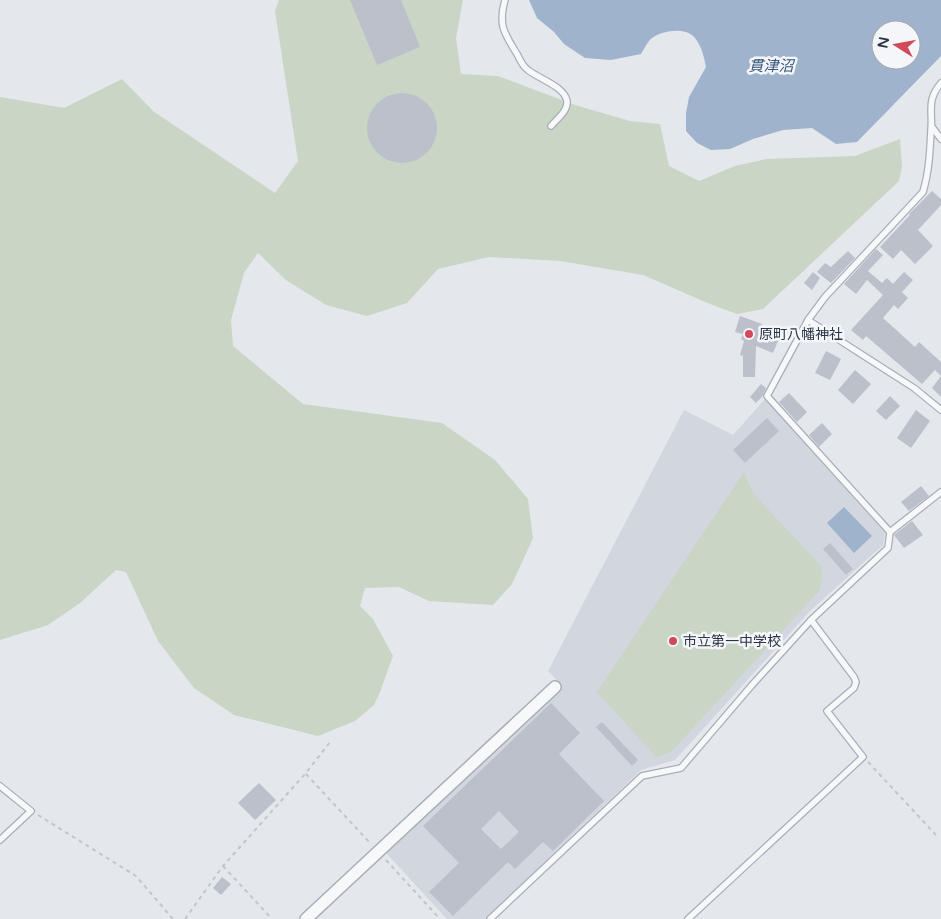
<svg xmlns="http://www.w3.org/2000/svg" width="941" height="919" font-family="'Varela Round','Noto Sans JP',sans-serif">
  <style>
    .built { fill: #d2d6de }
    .green { fill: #c9d6c5 }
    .water { fill: #9fb4cc; fill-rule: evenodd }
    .building { fill: #bbc0ca; fill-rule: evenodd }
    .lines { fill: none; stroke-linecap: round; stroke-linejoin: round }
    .lane-casing { stroke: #a9aeb7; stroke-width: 8 }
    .street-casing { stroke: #a9aeb7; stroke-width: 14 }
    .path { stroke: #c2c5cb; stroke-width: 2; stroke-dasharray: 4 4; stroke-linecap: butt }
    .lane { stroke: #f7f8fa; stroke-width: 5.5 }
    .street { stroke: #f7f8fa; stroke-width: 11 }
    .poi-dot { fill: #d1495b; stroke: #f4f6f9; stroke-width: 2 }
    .labels { text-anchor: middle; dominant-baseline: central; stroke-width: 5; stroke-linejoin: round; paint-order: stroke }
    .poi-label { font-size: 14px; fill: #2b3445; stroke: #f4f6f9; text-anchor: start }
    .water-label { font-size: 15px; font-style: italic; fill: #34527a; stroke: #f4f6f9 }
  </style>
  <rect width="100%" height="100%" fill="#e4e7ec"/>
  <path class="built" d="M765,399L885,533L883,545L810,611L675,760L641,770L485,919H447L386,853L561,684L548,671L684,410L733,435Z"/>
  <g class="green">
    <path d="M279,0H463L456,38L461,74L498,76L575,105L630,121L660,124L669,166L699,181L735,166L766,159L855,156L900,139L902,167L899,181L763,309L737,314L710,304L643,275L560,261L489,257L438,269L407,303L367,316L326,305L286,280L258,253L244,273L231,320L233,346L303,404L442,423L495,460L528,499L533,538L512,584L493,605L429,601L399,587L365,588L360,606L373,619L393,656L380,692L374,705L355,721L318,736L234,715L194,688L158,641L126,572L116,570L80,603L48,625L0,640V97L64,108L122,79L153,111L275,193L298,161L275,11Z"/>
    <path d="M744,472L753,493L822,567L820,590L671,752L656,757L597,692Z"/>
  </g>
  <g class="water">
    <path d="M529,0H941V56L857,142L836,144L812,128L783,130L753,139L730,149L711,150L697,143L686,131V113L689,97L706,67C704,57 702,47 695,38C687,27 663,30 652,38C648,41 644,49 641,54L611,60L585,58L564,44L554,32L537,18ZM881,30H911V60H881Z"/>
    <path d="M844,507L872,536L854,553L827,523Z"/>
  </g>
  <g class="building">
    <path d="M350,0H401L420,47L377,65Z"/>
    <circle cx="402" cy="128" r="35"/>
    <path d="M932,191L941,199V205L918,230L933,246L915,264L901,250L893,259L880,247L910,215L909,214Z"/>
    <path d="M876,249L883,255L868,271L882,283L887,278L893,284L904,272L913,280L902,292L908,298L898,309L894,305L883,318L915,347L919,342L941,362V376L935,370L922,384L866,336L863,340L851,330L883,295L867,280L856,294L844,284Z"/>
    <path d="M848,251L855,258L831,283L817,272L825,263L831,267Z"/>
    <path d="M813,272L820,278L812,290L804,283Z"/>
    <path d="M740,316L762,324L759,333L778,341L773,353L756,346L755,377H743V356L740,355L744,341L741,339L743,334L735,332Z"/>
    <path d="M826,351L841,359L830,380L815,373Z"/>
    <path d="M855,370L871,384L853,404L838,390Z"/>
    <path d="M941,376V397L932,388Z"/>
    <path d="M761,384L766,388L762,397L756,403L750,397Z"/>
    <path d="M789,393L807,412L797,422L779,402Z"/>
    <path d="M890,396L900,406L886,420L876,411Z"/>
    <path d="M916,410L930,421L911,448L897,438Z"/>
    <path d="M767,418L779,431L745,463L733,450Z"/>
    <path d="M822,423L832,434L819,447L809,435Z"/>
    <path d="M921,486L929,496L909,511L901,502Z"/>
    <path d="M912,521L923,535L904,548L894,535Z"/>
    <path d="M830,543L853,569L846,575L823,549Z"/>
    <path d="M551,703L580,733L559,754L604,801L553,851L543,842L515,869L508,862L453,916L429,892L459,863L423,826ZM499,811L519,832L501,849L481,829Z"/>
    <path d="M602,722L638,760L632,766L596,727Z"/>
    <path d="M259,783L276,800L255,820L238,803Z"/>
    <path d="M222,877L231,884L221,895L213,888Z"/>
  </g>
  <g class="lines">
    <defs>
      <g id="lane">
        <path d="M505,0C498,25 504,33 517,54C520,60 523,67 528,70C539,79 564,86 567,101C568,111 557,119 551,126"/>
        <path d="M932,127L941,139"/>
        <path d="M808,320L914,388L941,410"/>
        <path d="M890,532L767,396L808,320L825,297L923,192C929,172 930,151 931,130C933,110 926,101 941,83"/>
        <path d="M0,786L31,811L0,840"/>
        <path d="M490,919L642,776L681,768L752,685L811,620"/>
        <path d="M688,919L863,757L827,711L854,688L856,682L854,677L811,620L888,548L890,532L941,492"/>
      </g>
      <path id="street" d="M306,919L555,687"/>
    </defs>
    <use href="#lane" class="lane-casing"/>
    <use href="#street" class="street-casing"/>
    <g class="path">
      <path d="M868,762L936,835"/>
      <path d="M306,774L371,844"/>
      <path d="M38,815L136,876L173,919"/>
      <path d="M386,860L440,919"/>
      <path d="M223,866L272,919"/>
      <path d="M185,919L223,866L305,774L331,741"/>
    </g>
    <use href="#lane" class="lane"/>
    <use href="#street" class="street"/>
  </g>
  <g class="poi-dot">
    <circle cx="749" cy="334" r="5"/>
    <circle cx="673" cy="641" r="5"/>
  </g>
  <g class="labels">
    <g class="poi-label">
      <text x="759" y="334">原町八幡神社</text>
      <text x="683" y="641">市立第一中学校</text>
    </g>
    <g class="water-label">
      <text x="771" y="66">貫津沼</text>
    </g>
  </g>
  <g transform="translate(896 45) rotate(281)"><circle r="24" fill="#f4f6f9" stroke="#a4a8b1"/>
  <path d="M0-4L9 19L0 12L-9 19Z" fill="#d1495b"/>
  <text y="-8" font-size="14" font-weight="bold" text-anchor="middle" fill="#2b3445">N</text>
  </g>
</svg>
